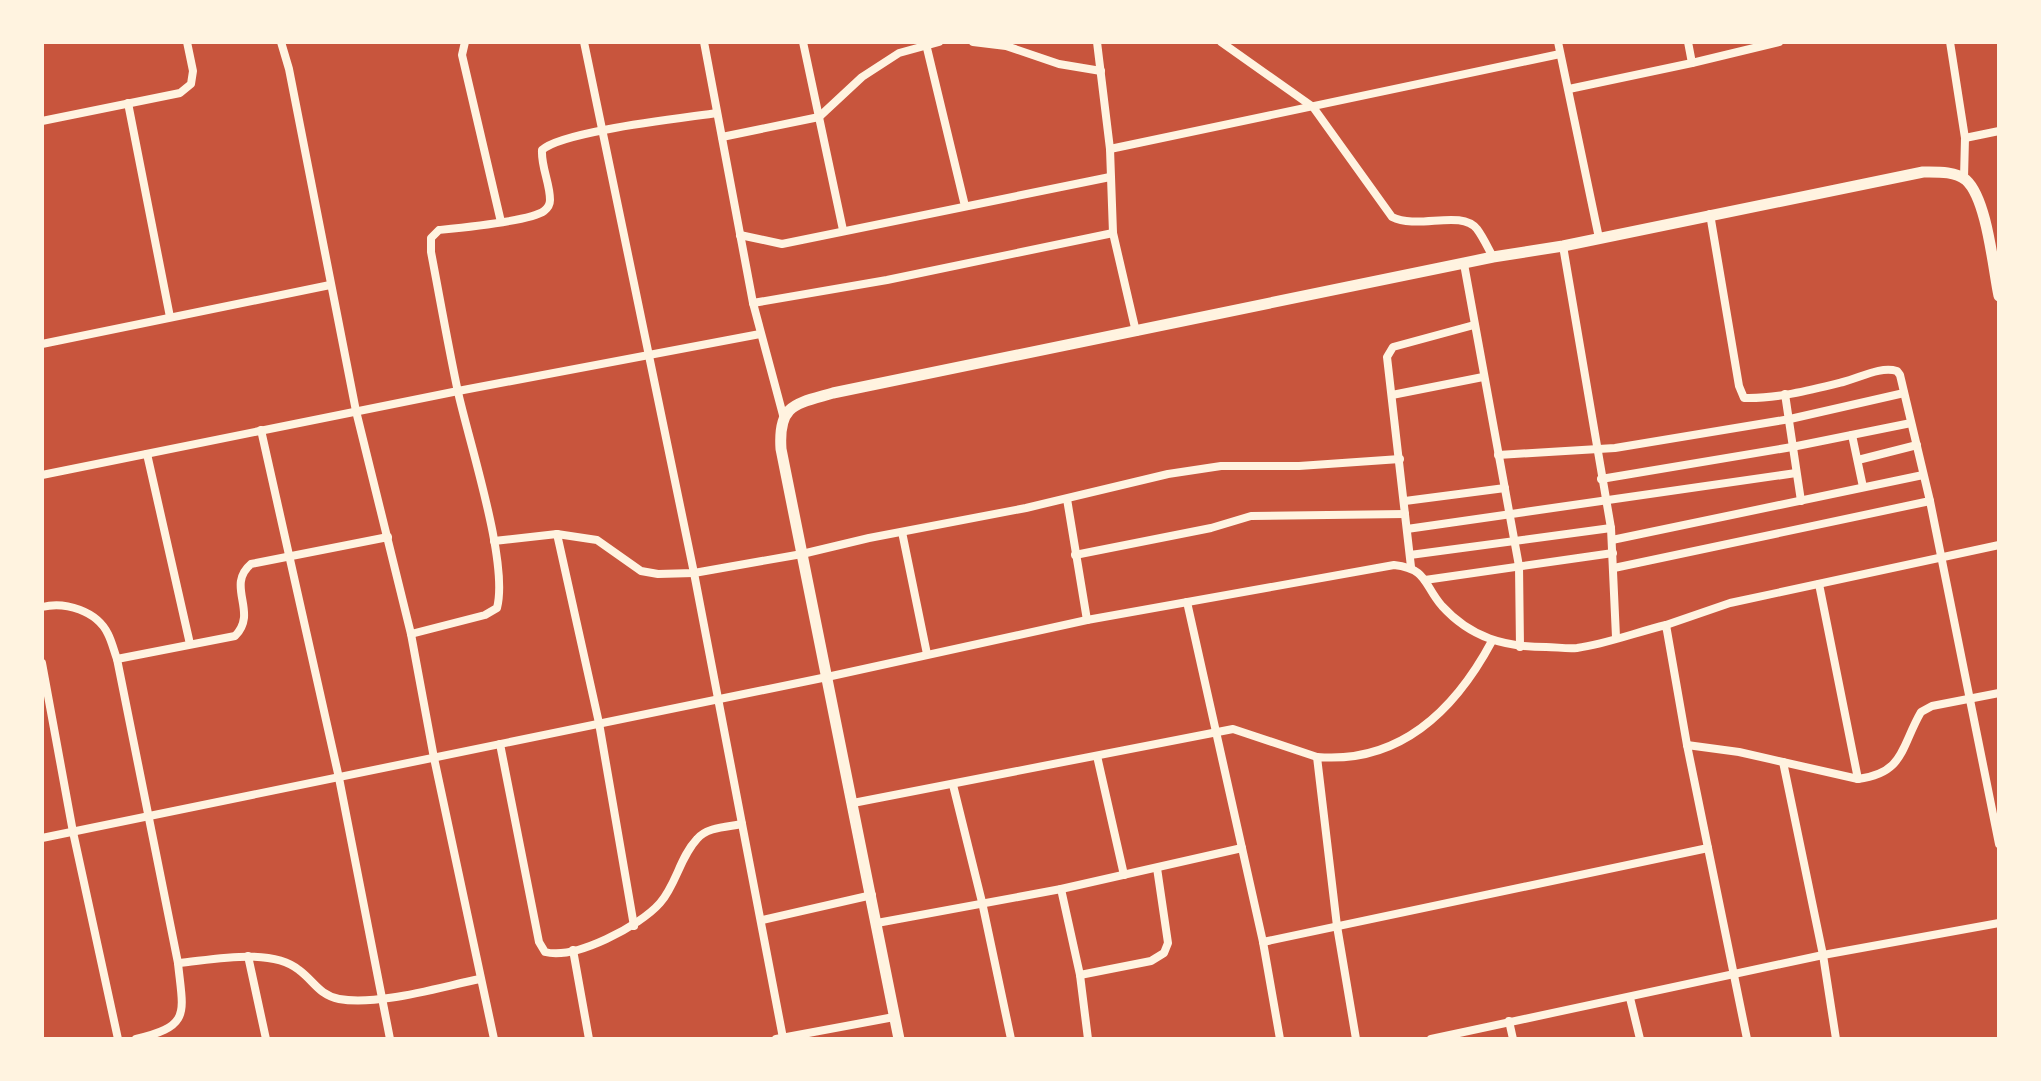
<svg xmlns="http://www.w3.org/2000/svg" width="2041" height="1081" font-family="Karla,sans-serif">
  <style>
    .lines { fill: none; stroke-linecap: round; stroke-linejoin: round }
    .minor { stroke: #fff3e0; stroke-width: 8 }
    .secondary { stroke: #fff3e0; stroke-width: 11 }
  </style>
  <rect width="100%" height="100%" fill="#c8553d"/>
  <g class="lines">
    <g class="minor">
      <path d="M281,42L289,69L356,411L411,634L434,758L494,1039"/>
      <path d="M465,42L462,55L501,222"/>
      <path d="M584,42L694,573L783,1038"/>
      <path d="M704,42L753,303L783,415"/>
      <path d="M803,42L843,230"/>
      <path d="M973,42L1006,46L1059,64L1101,71"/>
      <path d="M1097,42L1110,149L1113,233L1136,332"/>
      <path d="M1221,42L1313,107L1392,217C1418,230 1461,209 1477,229C1483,237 1488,248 1493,257"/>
      <path d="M1558,42L1599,238"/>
      <path d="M1688,42L1692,63"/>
      <path d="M1950,42L1965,138L1964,178"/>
      <path d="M926,44L965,206"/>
      <path d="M1569,89L1692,63L1779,42"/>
      <path d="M128,103L170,317"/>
      <path d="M42,121L180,93L191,84L193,71L187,42"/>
      <path d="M722,137L819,117L862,77L899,53L939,42"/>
      <path d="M1965,138L1999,131"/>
      <path d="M1110,149L1560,54"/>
      <path d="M1710,214L1739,386L1744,398C1776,399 1811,390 1843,382C1860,378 1880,366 1897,371L1900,375L1930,501L1999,844"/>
      <path d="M740,235L782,244L1110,177"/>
      <path d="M1563,246L1611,528L1616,637"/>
      <path d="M1464,264L1519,566L1520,647"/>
      <path d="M753,303L887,280L1113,233"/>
      <path d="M42,344L330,285"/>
      <path d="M1785,394L1801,501"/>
      <path d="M1392,395L1483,377"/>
      <path d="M261,430L339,778L390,1039"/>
      <path d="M1852,435L1863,487"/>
      <path d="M147,454L190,644"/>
      <path d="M1498,455L1615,448L1790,419L1904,393"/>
      <path d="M1858,460L1917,445"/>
      <path d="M42,475L458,391L760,334"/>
      <path d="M1601,479L1792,447L1911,423"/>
      <path d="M1067,499L1087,620"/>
      <path d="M1405,501L1505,488"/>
      <path d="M1407,529L1796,473"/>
      <path d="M902,532L927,654"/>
      <path d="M557,534L599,723L634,926"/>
      <path d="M1612,540L1923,475"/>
      <path d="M494,541L557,534L597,540L641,571L658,574L694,573L802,554L869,538L1026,508L1168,474L1221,466H1299L1400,459"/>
      <path d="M1075,555L1211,528L1251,516L1405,514"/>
      <path d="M1410,555L1611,528"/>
      <path d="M1411,567L1387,357L1393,347L1474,325"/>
      <path d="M1614,568L1930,501"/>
      <path d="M1425,580L1613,553"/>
      <path d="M1819,584L1858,779"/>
      <path d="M1187,602L1263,942L1280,1039"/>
      <path d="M42,607C65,601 97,611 108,634C112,642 114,651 117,659L178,963C183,1013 192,1026 136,1039"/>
      <path d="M1666,625L1730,603L1999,545"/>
      <path d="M411,634L485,615L497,608C509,563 469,442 458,392C448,345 440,299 431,252V238L439,230C459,228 531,221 544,211C548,208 550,204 550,200C550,183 541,167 542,150C562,131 684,118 717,113"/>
      <path d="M117,659L235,636C259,612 225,586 251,564L388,537"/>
      <path d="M42,663L73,832L118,1039"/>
      <path d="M500,744L539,942L545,952C575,960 640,926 660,903C676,885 680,857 697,839C707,827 727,827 742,824"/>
      <path d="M1687,745L1739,752L1858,779C1905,773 1901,746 1921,712L1932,706L1999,693"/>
      <path d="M1097,756L1124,875"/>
      <path d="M1783,762L1823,955L1836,1039"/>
      <path d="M953,785L982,902L1011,1039"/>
      <path d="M853,803L1233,729L1317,757"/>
      <path d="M42,838L827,677L1087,620L1394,565C1428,569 1423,584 1442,606C1471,638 1505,647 1546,647C1556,647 1567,649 1577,648C1606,644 1637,632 1666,625L1687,745L1747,1039"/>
      <path d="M1061,889L1080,975L1088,1039"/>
      <path d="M762,920L872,895"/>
      <path d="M877,923L1061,889L1242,848"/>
      <path d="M1263,942L1708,848"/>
      <path d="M573,950L589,1039"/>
      <path d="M248,956L266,1039"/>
      <path d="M178,963C212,960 271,947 299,970C314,981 319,995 339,999C378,1006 440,987 480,979"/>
      <path d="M1080,975L1151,961L1164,953L1168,943L1157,868"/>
      <path d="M1630,998L1640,1039"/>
      <path d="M1509,1021L1513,1039"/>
      <path d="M776,1039L894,1017"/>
      <path d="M1356,1039L1337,926L1317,757C1400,764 1455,710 1492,641"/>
      <path d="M1431,1039L1823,955L1999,923"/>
    </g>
    <path class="secondary" d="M899,1039L781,449C778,404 795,404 833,393L1493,257L1563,246L1923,172C1937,172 1955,171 1966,180C1987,199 1993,267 1999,296"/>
  </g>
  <rect width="2041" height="1081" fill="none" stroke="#fff3e0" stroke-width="88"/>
</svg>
